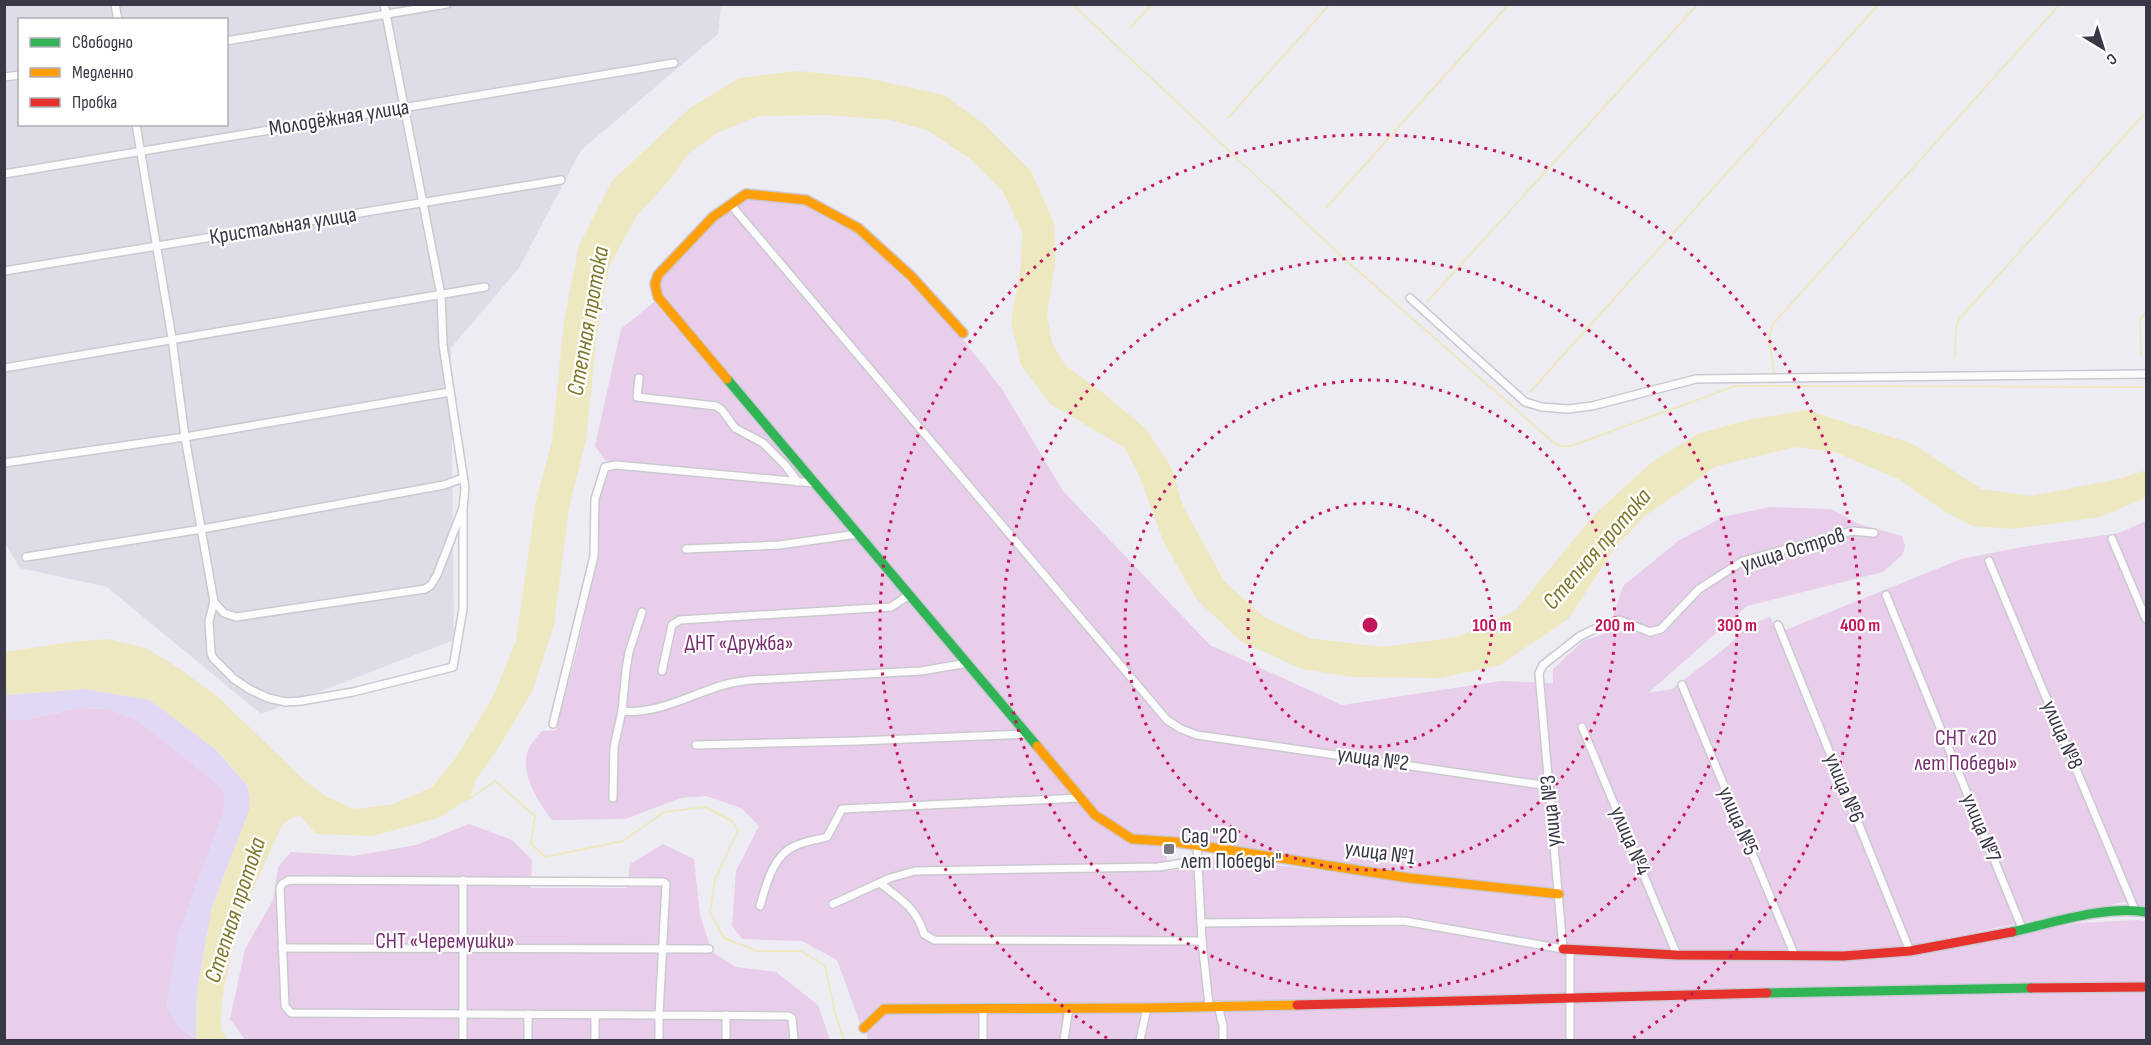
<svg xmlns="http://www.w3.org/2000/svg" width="2151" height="1045" font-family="'Sofia Sans Condensed',sans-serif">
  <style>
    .residential { fill: #dedce7; fill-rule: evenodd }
    .green { fill: #e8ceeb }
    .sand { fill: #e0d8f4 }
    .water { fill: #ede8c0 }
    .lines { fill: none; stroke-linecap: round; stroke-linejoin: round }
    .stream { stroke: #ede8c0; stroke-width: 2 }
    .street-casing { stroke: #cbc9d0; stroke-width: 10 }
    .fast-casing { stroke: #ccc9d6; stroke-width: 12 }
    .slow-casing { stroke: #ccc9d6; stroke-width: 12 }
    .jam-casing { stroke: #ccc9d6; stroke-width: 12 }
    .street { stroke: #fcfcfd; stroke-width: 7 }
    .fast { stroke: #30b455; stroke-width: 9 }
    .slow { stroke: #ff9f0a; stroke-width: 9 }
    .jam { stroke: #e5322d; stroke-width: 9 }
    .ring { fill: none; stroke: #c2185b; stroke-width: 3; stroke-dasharray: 3 6 }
    .poi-dot { fill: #797783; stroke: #fff; stroke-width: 2 }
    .labels { text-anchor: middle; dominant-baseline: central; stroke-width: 4.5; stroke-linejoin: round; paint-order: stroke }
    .street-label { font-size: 22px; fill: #3a3847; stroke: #fff }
    .park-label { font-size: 22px; fill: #762e6e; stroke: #fff }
    .poi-label { font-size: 22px; fill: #3a3847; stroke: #fff; text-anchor: start }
    .water-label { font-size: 24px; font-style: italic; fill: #7f782c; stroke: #fff }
    .centre { fill: #c2185b; stroke: #fff; stroke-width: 3 }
    .ring-label { font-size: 18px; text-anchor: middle; font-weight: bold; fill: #c2185b; stroke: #fff; stroke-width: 4.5; stroke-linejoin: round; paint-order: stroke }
  </style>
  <rect width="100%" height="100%" fill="#edecf2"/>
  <path class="residential" d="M4,5H721L718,34L581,150L519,268L451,348L454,640L261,714L107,587L20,568L4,542ZM20,20H226V124H20Z"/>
  <g class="green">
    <path d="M746,197L804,203L854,231L906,280L961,337L1002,389L1063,491L1210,645L1342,705L1501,681L1553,683V669L1583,641L1608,632L1623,586L1678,541L1723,517L1770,507L1831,509L1859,524L1902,536L1905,546L1903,554L1883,572L1747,606L1648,693L1672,689L1729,645L1747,626L1770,617L1778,633L1961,559L2022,547L2119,533L2146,521V907L2124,902L1887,950L1820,952L1581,949L1524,943L1578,956L1839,961L1939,951L2078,923L2136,920L2146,921V1040H868L866,1032L885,1011L1192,1012V1003L881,1004L860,1023L837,960L802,941L742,939L732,926L736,871L759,826L741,808L706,796L681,798L625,819L552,820C539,803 519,773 528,750C531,743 538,736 542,731L556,730L578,646L598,552V504L611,461L605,460L595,446L621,329L654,302L1090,814L1128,843L1167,848V871L1202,866L1204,856L1403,881L1402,872L1136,834L1106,819L1070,780L659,292V279L715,219Z"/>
    <path d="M78,708L109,709L137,720L215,782L224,793V808L178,1027L198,1040H5V719L24,720Z"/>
    <path d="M469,824L512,840L532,860L531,888H627L630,864L663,844L694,859L700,915L712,952L736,967L776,972L818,1005L830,1040H245L230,1019L245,949L273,900L278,867L291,852L354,856L416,845Z"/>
  </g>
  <path class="sand" d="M85,689L150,700L215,749L247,785L250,799L249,811L212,907L197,991L196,1038L178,1027L166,1006L178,934L224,809V793L215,782L137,720L109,709L77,708L24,720L5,719V695Z"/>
  <path class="water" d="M798,71L867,78L944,95L984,124L1031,171L1054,223L1055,264L1047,315L1052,343L1066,366L1102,392L1146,429L1171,467L1183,506L1224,581L1264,617L1309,638L1382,647L1457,637L1515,611L1594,515L1653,461L1698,434L1747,420L1807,410L1913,444L1981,489L2031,496L2119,479L2146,470V498L2100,517L2013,529L1972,526L1945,512L1900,480L1835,452L1795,447L1717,466L1645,516L1617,545L1568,619L1500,665L1440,678L1351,677L1302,669L1242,642L1197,600L1164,543L1139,475L1125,448L1050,404L1021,365L1011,322L1021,265L1022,232L1003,192L970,159L929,131L891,120L825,115L758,116L717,133L688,154L671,178L636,217L609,267L597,332L586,440L569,508L554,625L533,690L497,750L477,778L469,799L438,818L373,836L316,834L300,816L293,817L282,825L238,923L222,998L221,1029L228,1040H198L196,1038L197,991L212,907L249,811L250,799L247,785L226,760L215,749L150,700L85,689L5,695V652L70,642L108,639L146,648L180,669L218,697L304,780L327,797L354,809L394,804L432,787L455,759L492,699L516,641L536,501L552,441L564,320L579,245L612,181L690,108L739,78Z"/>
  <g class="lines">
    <g class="stream">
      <path d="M1072,4L1349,263L1554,443L1561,446H1571L1735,386L2146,387"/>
      <path d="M1131,27L1152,4"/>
      <path d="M1228,118L1330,4"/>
      <path d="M1326,208L1509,4"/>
      <path d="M1427,302L1698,4"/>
      <path d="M2141,356L2140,319L2146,312"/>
      <path d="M1955,357L1956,327L1959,319L2146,112"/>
      <path d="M1776,386L1769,338L1773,324L2060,4"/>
      <path d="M1530,392L1879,4"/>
      <path d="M469,799L495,781L535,816L531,844L545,857L623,841L664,812L705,807L732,821L738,830L715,879L710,912L724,938L757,951H801L825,966L835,1013L844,1040"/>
    </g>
    <defs>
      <g id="street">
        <path d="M115,4L118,20"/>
        <path d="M226,41L447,4"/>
        <path d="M4,77L20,75"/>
        <path d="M136,124L172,338L185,437L214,602L209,621L211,653L213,658L234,679L249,689L268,698L286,702L301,701L353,692L453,667L463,609V508"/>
        <path d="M4,174L674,63"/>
        <path d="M731,205L1167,720L1181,729L1197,735L1549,786"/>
        <path d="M4,271L561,180"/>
        <path d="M1410,298L1525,402L1542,407L1568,409L1592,406L1696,379L2146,374"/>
        <path d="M4,368L485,287"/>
        <path d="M639,378L637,397L716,406L722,410L735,428L763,443L785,465L798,482"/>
        <path d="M4,463L185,437L450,392"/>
        <path d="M2112,539L2146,619"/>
        <path d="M686,549L779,545L858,534"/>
        <path d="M26,557L202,529L444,485L463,478"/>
        <path d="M1989,561L2135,910"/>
        <path d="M1886,595L2022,928"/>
        <path d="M214,602L224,613L236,617L425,589L431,585L437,575L463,508L465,488L443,345L441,295L384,4"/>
        <path d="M1778,625L1910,951"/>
        <path d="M662,671L672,625L680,620L891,607L909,595"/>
        <path d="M1682,685L1795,956"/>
        <path d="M622,711C658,715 693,693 727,684C735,682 743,681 751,680L921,671L968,663"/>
        <path d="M553,724L594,556L595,499L605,467L616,465L814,483"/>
        <path d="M1582,727L1677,955"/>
        <path d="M696,745L858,741L1027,734"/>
        <path d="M613,798L614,747L622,711L626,670L629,652L642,612"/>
        <path d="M1197,846L1202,941L1209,1005"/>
        <path d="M880,883C901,900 916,907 924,934L934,940L1202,941"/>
        <path d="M833,904L890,878L915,871L1158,867L1196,861"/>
        <path d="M760,906C766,885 773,855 795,846C805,841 817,840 827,837L842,809L1080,798"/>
        <path d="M1202,923L1404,921L1563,949L1539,673L1543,665L1580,636L1603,625L1619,620L1650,632L1661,629L1699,589L1743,561L1852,531L1874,533"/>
        <path d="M282,948L709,949"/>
        <path d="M1570,951V1040"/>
        <path d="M1218,1005L1223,1026V1040"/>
        <path d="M463,1040V880"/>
        <path d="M528,1040V1014"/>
        <path d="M595,1040V1015"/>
        <path d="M659,1040V1015L291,1013L285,1006L280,888L282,884L289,880L664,882L666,884L659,1015L788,1016L792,1018L794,1040"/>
        <path d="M726,1040V1015"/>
        <path d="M983,1040V1008"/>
        <path d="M1064,1040L1069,1008"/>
        <path d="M1140,1040L1147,1008"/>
      </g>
      <g id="fast">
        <path d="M727,379L1037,746"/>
        <path d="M2012,932C2052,923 2106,905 2146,912"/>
        <path d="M1767,993L2031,988"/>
      </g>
      <g id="slow">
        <path d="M727,379L658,297L655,284L658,275L713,217L746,194L806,200L858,228L911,276L963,333"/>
        <path d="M1037,746L1095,815L1132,839L1176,842L1409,878L1559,894"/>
        <path d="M864,1028L884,1009L1147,1008L1297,1005"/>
      </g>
      <g id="jam">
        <path d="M1563,949L1677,955L1843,956L1910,951L2012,932"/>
        <path d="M2031,988L2146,987"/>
        <path d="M1297,1005L1767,993"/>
      </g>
    </defs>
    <use href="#street" class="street-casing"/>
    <use href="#fast" class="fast-casing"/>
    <use href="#slow" class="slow-casing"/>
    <use href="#jam" class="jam-casing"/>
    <use href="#street" class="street"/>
    <use href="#fast" class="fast"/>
    <use href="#slow" class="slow"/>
    <use href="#jam" class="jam"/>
  </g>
  <g class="ring">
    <circle cx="1370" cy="625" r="122"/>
    <circle cx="1370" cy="625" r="245"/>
    <circle cx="1370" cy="625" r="367"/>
    <path d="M1107 1038A490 490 0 1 1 1633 1038"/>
  </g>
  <rect class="poi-dot" x="1163" y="843" width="12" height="12" rx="3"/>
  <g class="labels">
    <g class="street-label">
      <text transform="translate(339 118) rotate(-9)">Молодёжная улица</text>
      <text transform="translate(283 226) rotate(-9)">Кристальная улица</text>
      <text transform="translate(1793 550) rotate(-17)">улица Остров</text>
      <text transform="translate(2062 735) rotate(67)">улица №8</text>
      <text transform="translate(1373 759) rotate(8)">улица №2</text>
      <text transform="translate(1844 788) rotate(68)">улица №6</text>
      <text transform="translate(1551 811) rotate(-95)">улица №3</text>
      <text transform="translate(1738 821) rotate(67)">улица №5</text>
      <text transform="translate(1981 828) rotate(68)">улица №7</text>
      <text transform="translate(1630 841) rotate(67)">улица №4</text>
      <text transform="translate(1380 853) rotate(8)">улица №1</text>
    </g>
    <g class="park-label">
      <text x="739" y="643">ДНТ «Дружба»</text>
      <text x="1966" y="738">СНТ «20<tspan x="1966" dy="25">лет Победы»</tspan></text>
      <text x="445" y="941">СНТ «Черемушки»</text>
    </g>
    <g class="poi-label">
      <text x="1181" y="836">Сад "20<tspan x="1181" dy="25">лет Победы"</tspan></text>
    </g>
    <g class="water-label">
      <text transform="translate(588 321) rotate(-80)">Степная протока</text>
      <text transform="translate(1597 549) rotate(-49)">Степная протока</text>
      <text transform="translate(235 910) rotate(-72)">Степная протока</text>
    </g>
  </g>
  <circle cx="1370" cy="625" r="9" class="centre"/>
  <g class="ring-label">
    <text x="1492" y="631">100 m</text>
    <text x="1615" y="631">200 m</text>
    <text x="1737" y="631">300 m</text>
    <text x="1860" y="631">400 m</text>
  </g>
  <rect width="2151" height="1045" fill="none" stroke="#3a3847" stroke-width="12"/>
  <rect x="18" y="18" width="210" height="108" fill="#ffffff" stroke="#b0afb5" stroke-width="1.5"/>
  <rect x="30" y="38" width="30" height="9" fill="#30b455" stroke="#b0afb5" stroke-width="1.5"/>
  <text x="72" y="48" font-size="18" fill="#3a3847">Свободно</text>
  <rect x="30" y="68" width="30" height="9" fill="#ff9f0a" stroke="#b0afb5" stroke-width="1.5"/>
  <text x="72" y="78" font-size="18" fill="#3a3847">Медленно</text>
  <rect x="30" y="98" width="30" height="9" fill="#e5322d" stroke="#b0afb5" stroke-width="1.5"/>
  <text x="72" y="108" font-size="18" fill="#3a3847">Пробка</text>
  <g transform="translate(2103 48) rotate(142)" stroke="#ffffff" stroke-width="4.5" paint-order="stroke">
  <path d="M0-4.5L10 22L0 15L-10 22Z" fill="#3a3847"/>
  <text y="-9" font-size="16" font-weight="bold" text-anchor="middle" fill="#3a3847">С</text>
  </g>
</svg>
